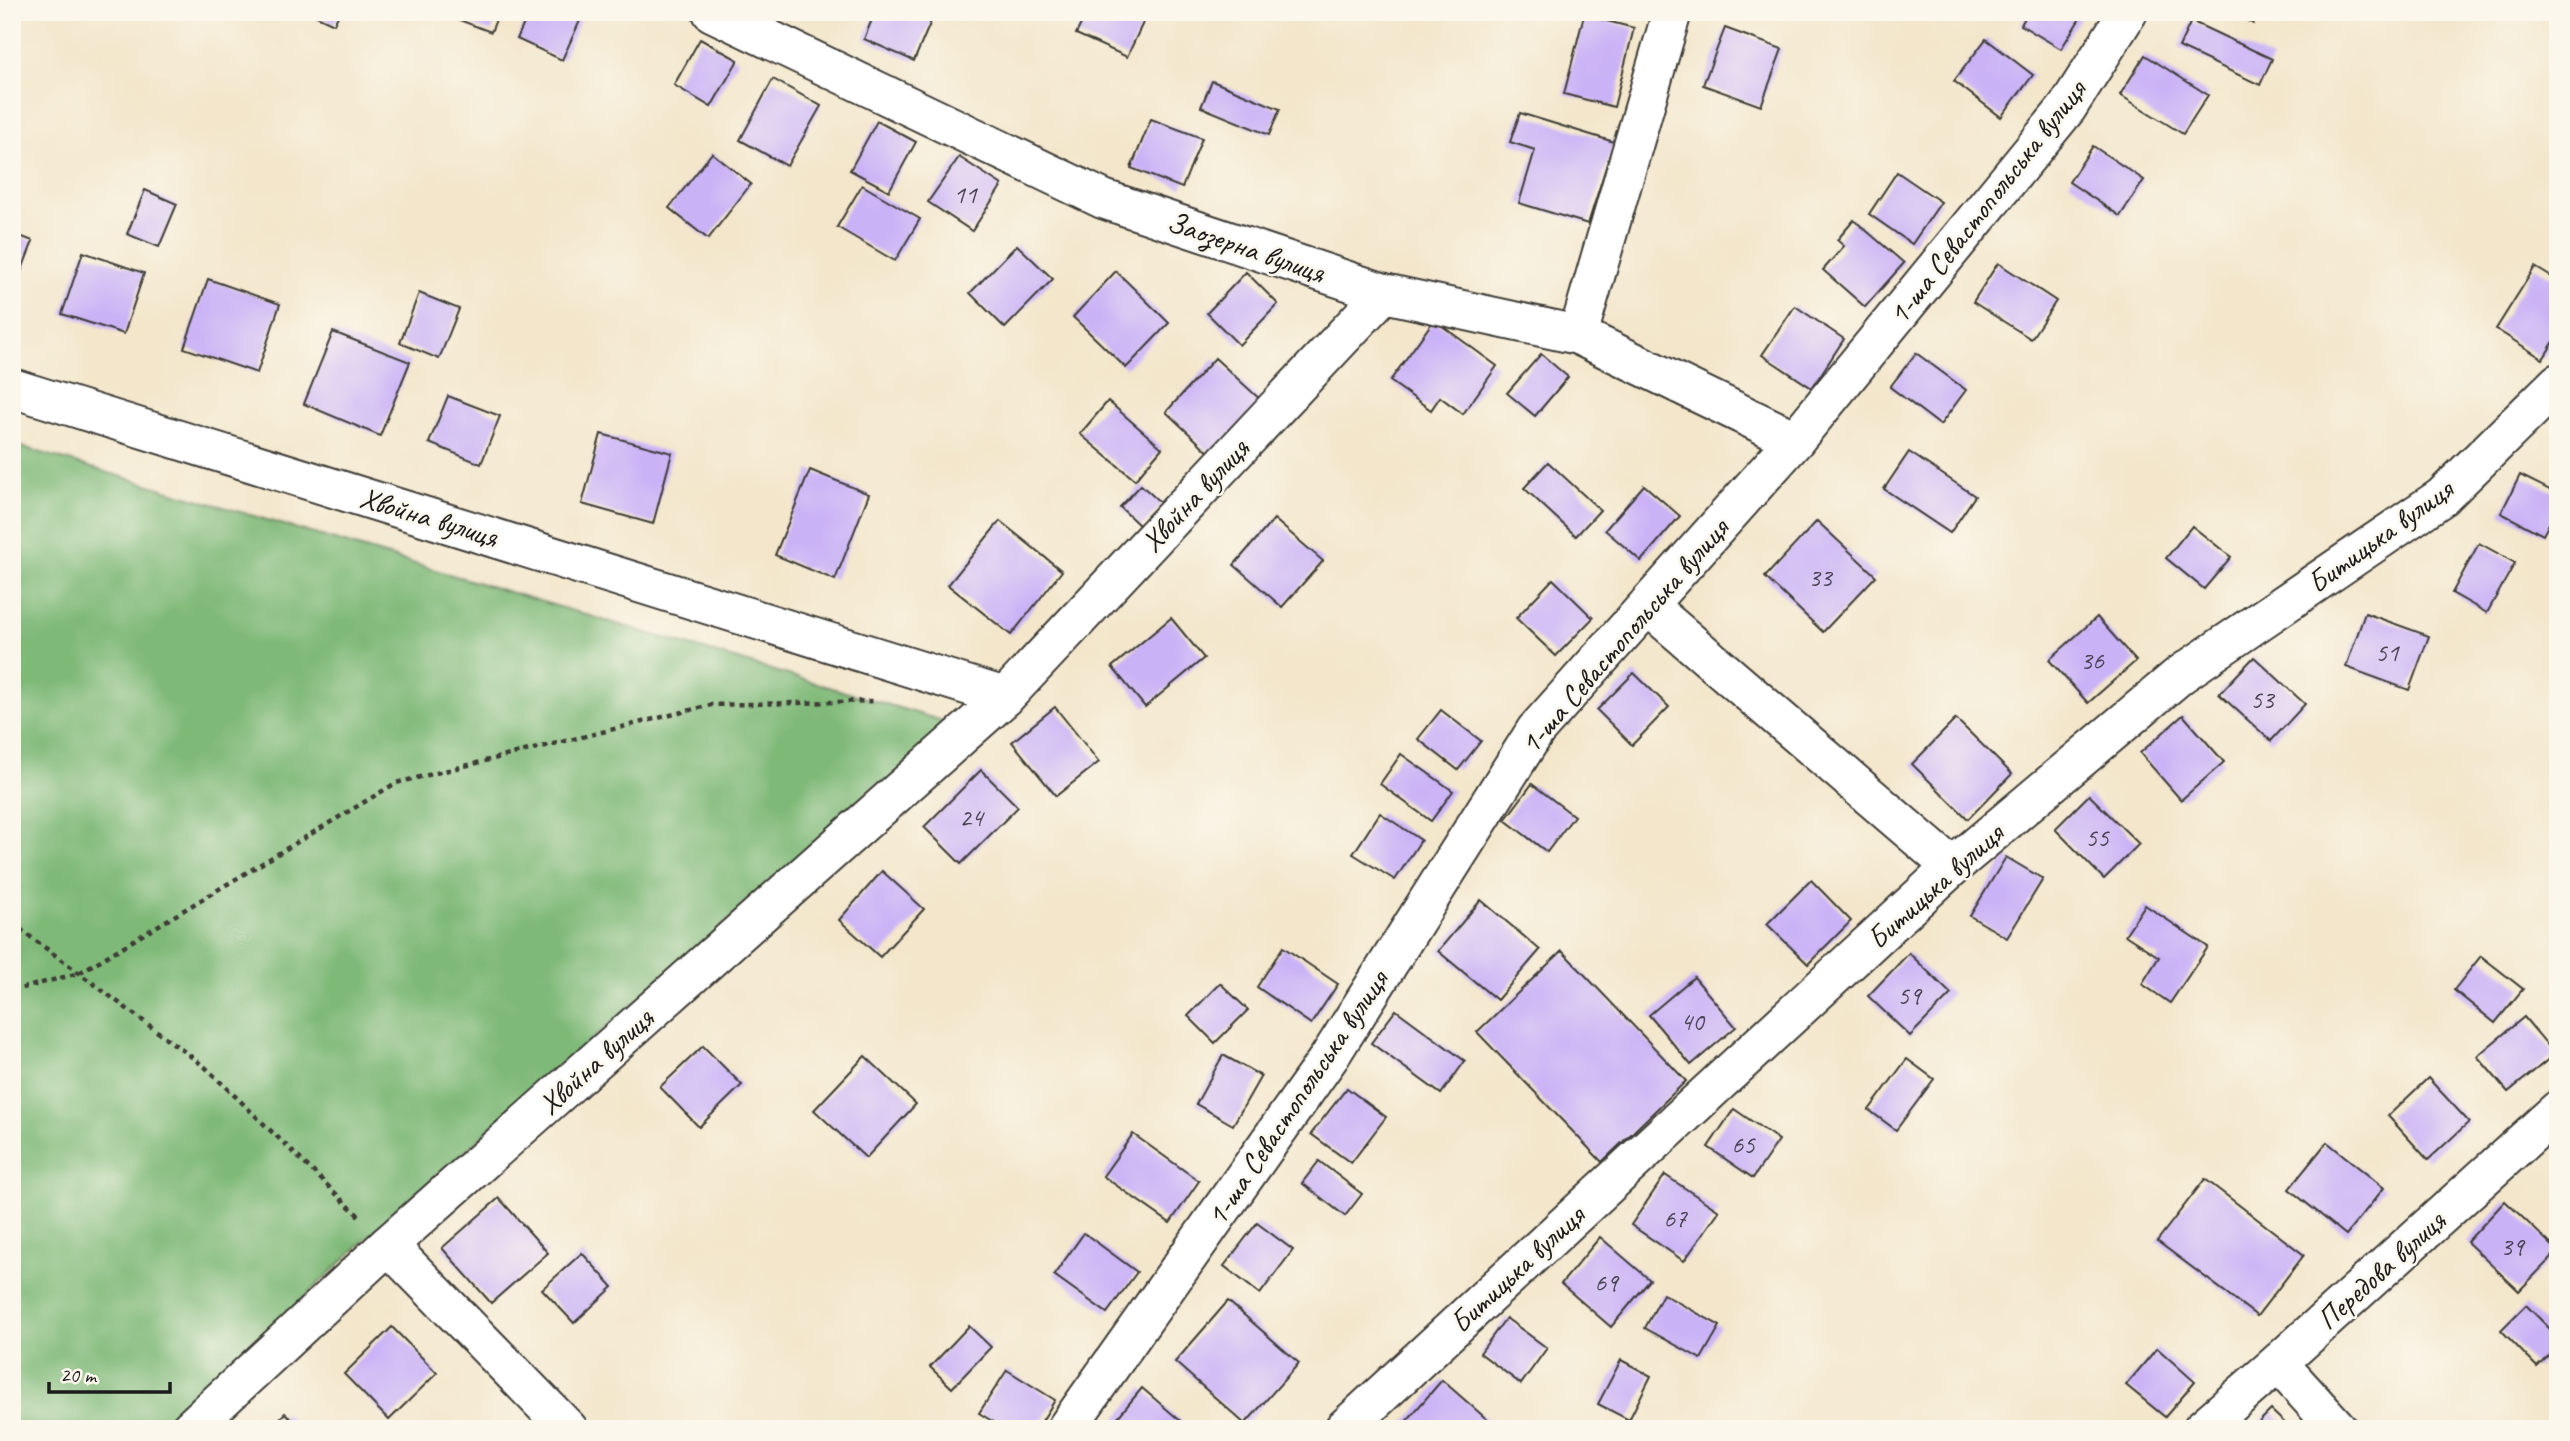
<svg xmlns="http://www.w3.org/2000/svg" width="2570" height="1441" font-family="Caveat,sans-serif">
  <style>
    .forest { fill: #7fb978; stroke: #4e6a4a; stroke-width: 2 }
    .building { fill: #cab2f6 }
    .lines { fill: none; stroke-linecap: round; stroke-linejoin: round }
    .minor-casing { stroke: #3c3a36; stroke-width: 42 }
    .path { stroke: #3c3a36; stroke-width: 4.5; stroke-dasharray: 5 5; stroke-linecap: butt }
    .minor { stroke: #fff; stroke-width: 38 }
    .labels { text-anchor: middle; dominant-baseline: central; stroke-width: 5; stroke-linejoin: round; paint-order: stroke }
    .number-label { font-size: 26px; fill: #484252 }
    .street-label { font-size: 30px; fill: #1c1c1c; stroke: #fbf7ec }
  </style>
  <rect width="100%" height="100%" fill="#fbf7ec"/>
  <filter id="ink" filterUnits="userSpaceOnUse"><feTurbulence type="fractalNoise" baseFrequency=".0143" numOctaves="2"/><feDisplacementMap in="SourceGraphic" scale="14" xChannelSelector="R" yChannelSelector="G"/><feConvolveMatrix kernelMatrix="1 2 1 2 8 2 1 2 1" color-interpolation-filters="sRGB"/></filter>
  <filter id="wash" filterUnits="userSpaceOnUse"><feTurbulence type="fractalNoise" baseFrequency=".00686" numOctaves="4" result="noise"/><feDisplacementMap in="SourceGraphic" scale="28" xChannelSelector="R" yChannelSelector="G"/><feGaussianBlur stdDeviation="1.57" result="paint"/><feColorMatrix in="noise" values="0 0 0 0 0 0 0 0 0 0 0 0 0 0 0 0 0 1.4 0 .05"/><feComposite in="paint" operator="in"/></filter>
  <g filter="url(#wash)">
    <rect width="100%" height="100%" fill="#f3e6cb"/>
    <path class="forest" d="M12,444L953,724L395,1212L164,1429H12Z"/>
    <g id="blocks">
      <g class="building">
        <path d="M308,12H340L334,24Z"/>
        <path d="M447,12H499L491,32L446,15Z"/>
        <path d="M529,12H584L562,60L517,39Z"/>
        <path d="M875,12H935L914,61L864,39Z"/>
        <path d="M1087,12H1148L1127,57L1076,34Z"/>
        <path d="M2028,12H2084L2061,49L2021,25Z"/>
        <path d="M2232,12H2260L2253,24Z"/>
        <path d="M1584,15L1634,28L1614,107L1564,94Z"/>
        <path d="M2191,21L2272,59L2260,85L2179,47Z"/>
        <path d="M1725,28L1782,49L1761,106L1703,85Z"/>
        <path d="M700,39L738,60L711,107L674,85Z"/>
        <path d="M1986,39L2033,75L2001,117L1954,81Z"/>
        <path d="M2145,55L2208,95L2183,134L2120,95Z"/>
        <path d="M773,79L821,106L787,166L740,140Z"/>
        <path d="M1212,81L1280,109L1269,135L1201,107Z"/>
        <path d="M1520,113L1614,142L1588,224L1519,203L1535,150L1510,142Z"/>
        <path d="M1151,119L1202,138L1182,188L1131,168Z"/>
        <path d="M877,121L916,142L889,191L850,170Z"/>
        <path d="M2093,146L2144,180L2120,216L2069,182Z"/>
        <path d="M712,153L751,184L708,239L669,208Z"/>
        <path d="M959,157L1002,185L972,231L928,202Z"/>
        <path d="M1897,172L1941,202L1912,244L1869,214Z"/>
        <path d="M862,185L920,219L895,261L837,227Z"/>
        <path d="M145,190L177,204L159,247L127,234Z"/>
        <path d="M1854,220L1904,263L1865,307L1823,270L1844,246L1837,240Z"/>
        <path d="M12,233L33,241L16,285L12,283Z"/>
        <path d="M1017,245L1053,279L1005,328L970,293Z"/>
        <path d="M83,252L144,273L124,334L62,314Z"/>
        <path d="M1998,263L2056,301L2031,339L1973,302Z"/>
        <path d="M2535,267L2558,281V335L2543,359L2496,329Z"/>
        <path d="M1116,271L1169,323L1126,368L1073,317Z"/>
        <path d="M1246,272L1278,304L1239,345L1207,313Z"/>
        <path d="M208,279L280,304L257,373L184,348Z"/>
        <path d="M419,293L459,309L439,359L400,343Z"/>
        <path d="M1795,306L1844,339L1812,388L1762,355Z"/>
        <path d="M1434,320L1497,366L1463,414L1440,397L1431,410L1390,381Z"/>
        <path d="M333,332L410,362L380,436L304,404Z"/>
        <path d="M1916,353L1966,390L1940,425L1890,387Z"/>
        <path d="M1541,354L1568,377L1535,416L1507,393Z"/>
        <path d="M1215,358L1263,402L1213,456L1166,412Z"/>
        <path d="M448,396L500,416L481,464L429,443Z"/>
        <path d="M1108,401L1162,448L1135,480L1080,434Z"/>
        <path d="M601,434L672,453L653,524L582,504Z"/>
        <path d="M1909,452L1975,496L1950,533L1884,489Z"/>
        <path d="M1548,462L1600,510L1576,536L1524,488Z"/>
        <path d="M810,470L869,494L835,580L775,555Z"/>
        <path d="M2520,475L2558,494V507L2543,535L2501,513Z"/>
        <path d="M1141,485L1162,504L1141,527L1120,507Z"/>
        <path d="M1644,485L1680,516L1641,561L1605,530Z"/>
        <path d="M1274,519L1323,561L1282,607L1234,565Z"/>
        <path d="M1000,521L1062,571L1011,635L948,585Z"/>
        <path d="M1817,521L1876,576L1823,632L1765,577Z"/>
        <path d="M2192,526L2231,557L2204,589L2166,558Z"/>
        <path d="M2479,543L2515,563L2487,613L2452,593Z"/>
        <path d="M1553,579L1593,618L1556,656L1516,618Z"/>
        <path d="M2365,613L2429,636L2409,690L2346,667Z"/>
        <path d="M2097,617L2136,661L2088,703L2049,660Z"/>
        <path d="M1171,618L1204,658L1145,707L1112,667Z"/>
        <path d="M2254,657L2305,704L2271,741L2219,694Z"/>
        <path d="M1634,673L1669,707L1632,745L1597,710Z"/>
        <path d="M1055,707L1099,762L1056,796L1012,742Z"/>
        <path d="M1441,710L1481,741L1458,770L1418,739Z"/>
        <path d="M2183,715L2224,762L2181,800L2140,753Z"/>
        <path d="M1956,719L2012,774L1968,819L1912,764Z"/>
        <path d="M1401,754L1453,791L1431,821L1380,784Z"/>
        <path d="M981,770L1018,807L961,864L924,827Z"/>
        <path d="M1532,784L1574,816L1547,852L1505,820Z"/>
        <path d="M2089,795L2139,844L2104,879L2055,829Z"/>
        <path d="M1380,813L1421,840L1395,880L1353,854Z"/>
        <path d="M2006,857L2043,879L2007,938L1970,916Z"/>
        <path d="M882,871L924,909L880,957L839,920Z"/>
        <path d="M1811,880L1851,921L1808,964L1767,924Z"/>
        <path d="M1481,900L1540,950L1497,1000L1438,951Z"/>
        <path d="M2145,905L2208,947L2170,1003L2142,984L2159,957L2125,935Z"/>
        <path d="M1283,947L1338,984L1311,1024L1257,987Z"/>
        <path d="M1562,951L1686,1081L1602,1162L1477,1032Z"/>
        <path d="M1909,953L1951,994L1910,1036L1868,996Z"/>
        <path d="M2481,956L2523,989L2495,1023L2454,990Z"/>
        <path d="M1694,977L1736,1027L1691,1065L1649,1015Z"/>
        <path d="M1220,983L1248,1010L1215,1043L1188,1016Z"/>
        <path d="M1396,1010L1465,1061L1441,1094L1371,1043Z"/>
        <path d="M2524,1017L2555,1054L2508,1092L2477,1056Z"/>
        <path d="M703,1046L742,1085L699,1127L660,1087Z"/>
        <path d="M1223,1055L1261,1076L1233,1125L1196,1104Z"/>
        <path d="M865,1056L916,1104L866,1158L814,1110Z"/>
        <path d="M1907,1059L1934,1079L1896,1130L1869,1110Z"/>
        <path d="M2428,1078L2469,1122L2428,1160L2388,1116Z"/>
        <path d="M1347,1088L1386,1117L1351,1163L1311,1134Z"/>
        <path d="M1734,1109L1779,1140L1753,1178L1708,1147Z"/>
        <path d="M1133,1134L1199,1181L1170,1223L1103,1176Z"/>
        <path d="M2327,1142L2384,1188L2346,1235L2289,1189Z"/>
        <path d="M1319,1161L1362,1194L1345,1216L1302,1183Z"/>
        <path d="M1665,1175L1719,1211L1684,1261L1631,1225Z"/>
        <path d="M2205,1179L2304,1255L2257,1316L2157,1241Z"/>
        <path d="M499,1198L548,1253L491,1303L442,1248Z"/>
        <path d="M2505,1201L2558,1251L2519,1291L2467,1242Z"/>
        <path d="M1257,1223L1293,1250L1260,1294L1224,1266Z"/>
        <path d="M1084,1233L1137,1272L1107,1313L1054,1275Z"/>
        <path d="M1600,1237L1650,1280L1611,1327L1561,1284Z"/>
        <path d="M582,1253L613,1287L574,1323L542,1289Z"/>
        <path d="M1663,1294L1720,1326L1701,1359L1645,1328Z"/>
        <path d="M1228,1301L1299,1363L1245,1424L1175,1362Z"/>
        <path d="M2526,1305L2558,1337V1347L2537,1367L2501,1330Z"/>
        <path d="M1506,1318L1547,1348L1521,1384L1480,1353Z"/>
        <path d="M969,1326L991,1347L952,1388L930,1367Z"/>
        <path d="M392,1327L437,1373L389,1420L344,1374Z"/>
        <path d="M2157,1348L2195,1382L2165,1417L2126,1385Z"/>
        <path d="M1621,1360L1651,1376L1629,1420L1598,1404Z"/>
        <path d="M1007,1370L1055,1400L1037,1429H1005L979,1413Z"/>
        <path d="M1442,1380L1498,1429H1408L1403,1425Z"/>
        <path d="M1142,1388L1183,1423L1178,1429H1108Z"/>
        <path d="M2271,1410L2291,1429H2252Z"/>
        <path d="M285,1413L301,1429H270Z"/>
      </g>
    </g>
  </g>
  <g filter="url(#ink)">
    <use href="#blocks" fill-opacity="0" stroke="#3c3a36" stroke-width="2"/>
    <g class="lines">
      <defs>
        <g id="minor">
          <path d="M712,12L1103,199L1384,293L1578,335L1795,440"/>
          <path d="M1578,335L1672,12"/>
          <path d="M12,388L1005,697"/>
          <path d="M1648,606L1952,867"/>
          <path d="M388,1245L568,1429"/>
          <path d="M2278,1363L2338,1429"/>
          <path d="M190,1429L388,1245L1005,697L1384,293"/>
          <path d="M1066,1429L1330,1056L1536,730L1795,440L2067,108L2128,12"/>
          <path d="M1344,1429L1952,867L2180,675L2442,497L2558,383"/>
          <path d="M2202,1429L2278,1363L2558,1110"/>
        </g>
      </defs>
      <use href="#minor" class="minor-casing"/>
      <g class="path">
        <path d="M12,923L205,1067L360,1217"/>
        <path d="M12,991L79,973L396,783L711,705L875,701"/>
      </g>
      <use href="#minor" class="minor"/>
    </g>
  </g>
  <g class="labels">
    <g class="number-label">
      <text x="965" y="194">11</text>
      <text x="1820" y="577">33</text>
      <text x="2387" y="652">51</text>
      <text x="2092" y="660">36</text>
      <text x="2262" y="699">53</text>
      <text x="971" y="817">24</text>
      <text x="2097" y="837">55</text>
      <text x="1909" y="995">59</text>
      <text x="1692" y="1021">40</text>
      <text x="1743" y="1144">65</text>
      <text x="1675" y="1218">67</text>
      <text x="2512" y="1246">39</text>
      <text x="1606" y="1282">69</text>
    </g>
    <g class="street-label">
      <text transform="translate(1987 202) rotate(-52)">1-ша Севастопольська вулиця</text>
      <text transform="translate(1246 247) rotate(19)">Заозерна вулиця</text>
      <text transform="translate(1195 495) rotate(-47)">Хвойна вулиця</text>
      <text transform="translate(429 517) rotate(17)">Хвойна вулиця</text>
      <text transform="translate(2380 536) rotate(-36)">Битицька вулиця</text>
      <text transform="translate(1624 636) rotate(-49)">1-ша Севастопольська вулиця</text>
      <text transform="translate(1935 886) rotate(-42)">Битицька вулиця</text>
      <text transform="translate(596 1061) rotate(-42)">Хвойна вулиця</text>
      <text transform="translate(1297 1098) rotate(-56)">1-ша Севастопольська вулиця</text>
      <text transform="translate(1517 1269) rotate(-43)">Битицька вулиця</text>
      <text transform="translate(2381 1270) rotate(-42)">Передова вулиця</text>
    </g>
  </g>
  <rect width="2570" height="1441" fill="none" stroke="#fbf7ec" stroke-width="42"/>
  <path d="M49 1382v10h121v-10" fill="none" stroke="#1c1c1c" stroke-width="3.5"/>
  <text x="60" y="1382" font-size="21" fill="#1c1c1c" stroke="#fbf7ec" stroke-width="5" paint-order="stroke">20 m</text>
</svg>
